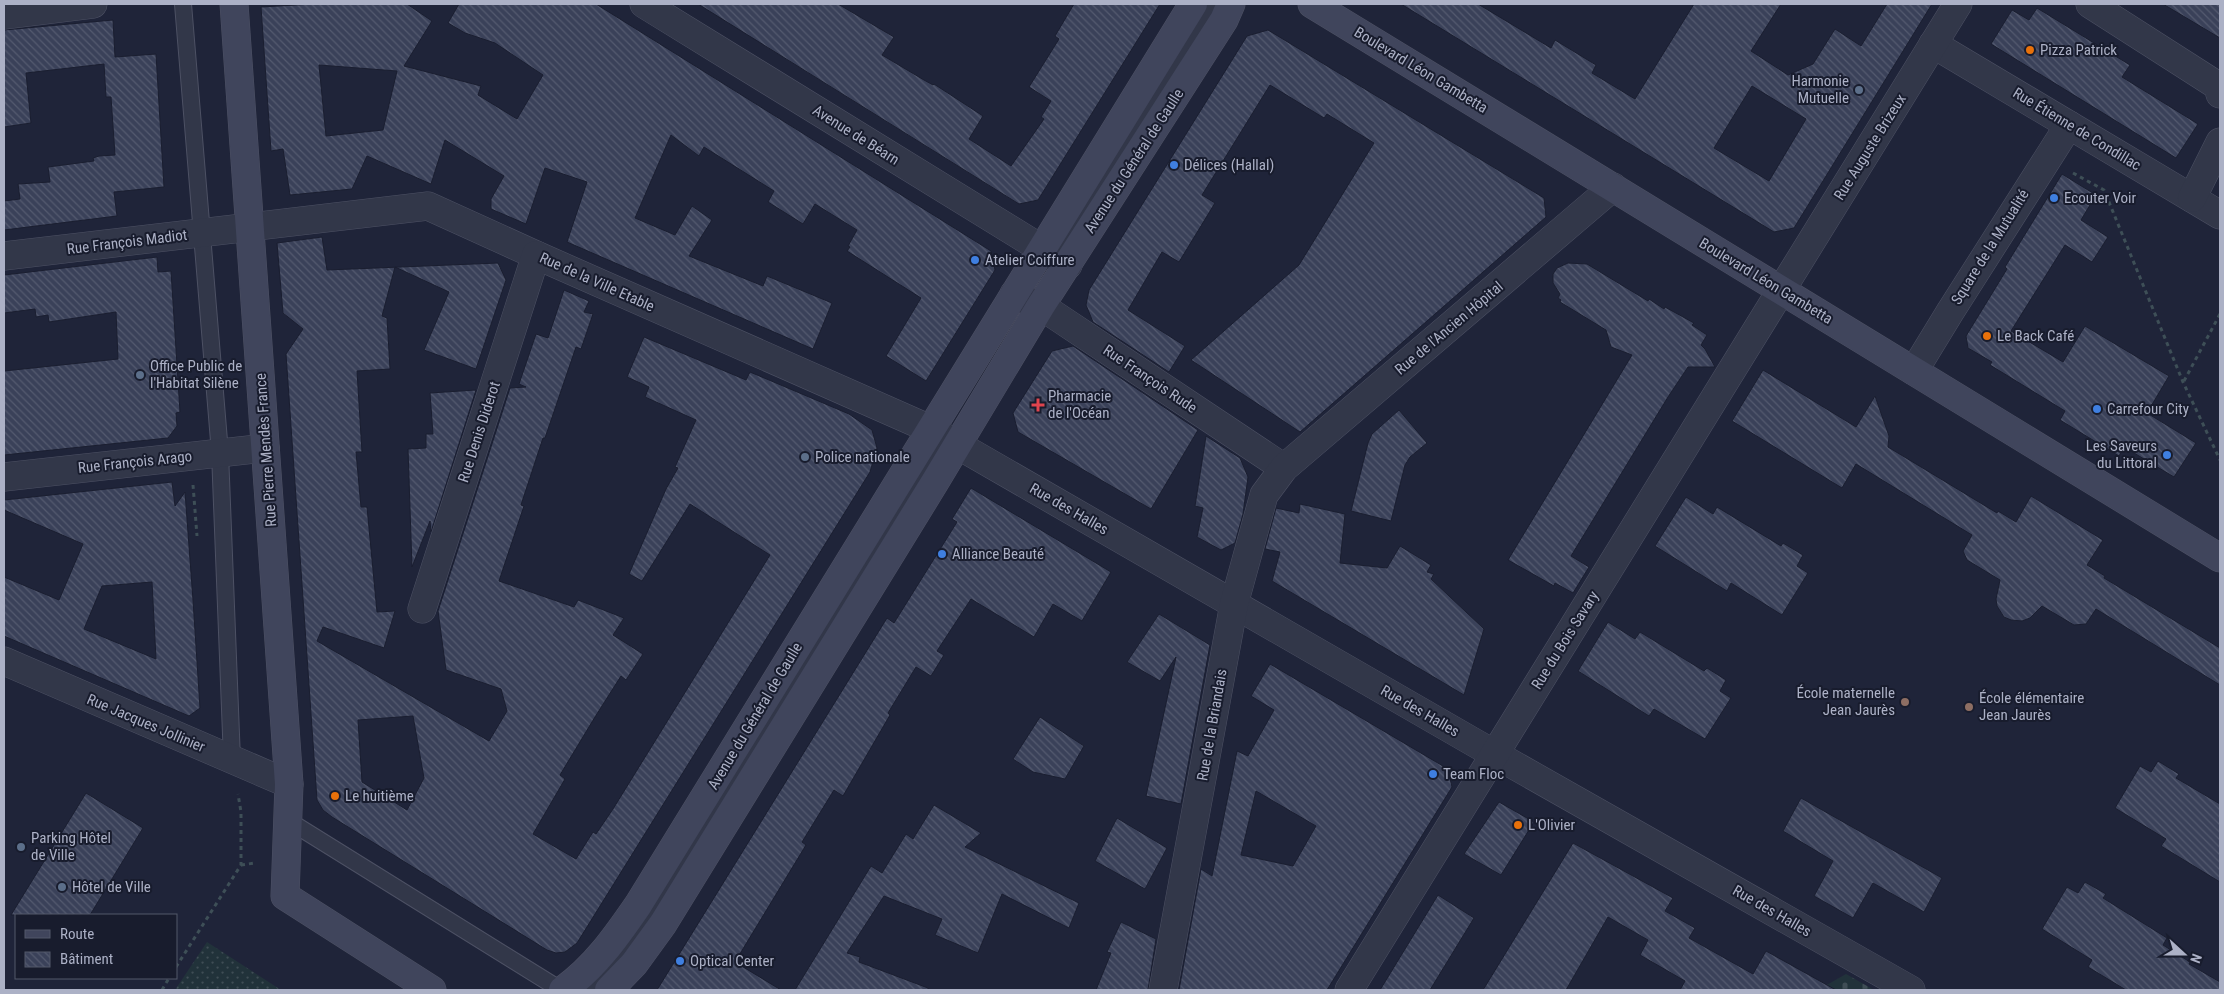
<svg xmlns="http://www.w3.org/2000/svg" width="2224" height="994" font-family="'Roboto Condensed',sans-serif">
  <style>
    .cemetery { fill: url(#cemetery-stones) }
    .park { fill: url(#park-dots) }
    .building { fill: url(#building-back-hatch); stroke: #1a1e30; fill-rule: evenodd }
    .lines { fill: none; stroke-linecap: round; stroke-linejoin: round }
    .lane-casing { stroke: #4d5164; stroke-width: 18 }
    .street-casing { stroke: #4d5164; stroke-width: 29 }
    .secondary-casing { stroke: #4d5164; stroke-width: 29 }
    .path { stroke: #3e4f57; stroke-width: 3; stroke-dasharray: 4 4; stroke-linecap: butt }
    .lane { stroke: #323749; stroke-width: 16 }
    .street { stroke: #323749; stroke-width: 28 }
    .secondary { stroke: #40455c; stroke-width: 28 }
    .food-dot { fill: #e8710a; stroke: #181c2d; stroke-width: 2 }
    .service-dot { fill: #5c6f8a; stroke: #181c2d; stroke-width: 2 }
    .shop-dot { fill: #3f7fe0; stroke: #181c2d; stroke-width: 2 }
    .health-dot { fill: #e0444e; stroke: #181c2d; stroke-width: 2 }
    .education-dot { fill: #8d6e63; stroke: #181c2d; stroke-width: 2 }
    .labels { text-anchor: middle; dominant-baseline: central; stroke-width: 4; stroke-linejoin: round; paint-order: stroke }
    .poi-label { font-size: 15px; fill: #acb1c6; stroke: #181c2d; text-anchor: start }
    .street-label { font-size: 15px; fill: #acb1c6; stroke: #181c2d }
  </style>
  <defs>
    <pattern id="cemetery-stones" width="16" height="16" patternUnits="userSpaceOnUse" patternTransform="scale(1.25)"><rect width="16" height="16" fill="#21323a"/><path d="M2 7V4a2 2 0 0 1 4 0v3zM10 15v-3a2 2 0 0 1 4 0v3z" fill="#3f4d55"/></pattern>
    <pattern id="park-dots" width="8" height="8" patternUnits="userSpaceOnUse" patternTransform="scale(1.25)"><rect width="8" height="8" fill="#21323a"/><path d="M2 2h.1M6 6h.1" fill="none" stroke="#3f4d55" stroke-width="1.8" stroke-linecap="round"/></pattern>
    <pattern id="building-back-hatch" width="6" height="6" patternUnits="userSpaceOnUse" patternTransform="scale(1.25)"><rect width="6" height="6" fill="#3a4159"/><path d="M-1 5l2 2M0 0l6 6M5-1l2 2" fill="none" stroke="#545a6f"/></pattern>
  </defs>
  <rect width="100%" height="100%" fill="#1f2439"/>
  <path class="cemetery" d="M1846,974L1874,990H1818Z"/>
  <path class="park" d="M207,942L281,990H175Z"/>
  <g class="building">
    <path d="M313,4H407L432,21L404,66L481,86L478,95L517,119L543,75L495,43L465,33L448,23L459,4H596L991,251L995,270L926,381L886,356L921,298L847,251L850,247L848,246L857,230L815,204L803,224L768,202L774,191L704,147L699,156L671,135L635,218L675,235L692,206L712,220L689,256L763,286L767,276L832,303L813,349L567,242L587,182L545,168L526,224L491,209V199L504,176L445,140L431,184L367,156L352,189L290,195L283,149L271,151L261,7ZM319,65L397,71L383,130L326,136Z"/>
    <path d="M698,4H838L894,37L882,55L924,80L933,85L934,84L983,116L969,139L1011,166L1044,119L1041,117L1051,101L1029,87L1059,39L1055,36L1074,4H1160L1038,200L1019,204Z"/>
    <path d="M1401,4H1478L1551,48L1555,40L1596,65L1592,73L1635,99L1694,4H1781L1751,51L1788,75L1813,64L1835,29L1861,46L1887,4H1932L1794,228L1774,232ZM1752,86L1806,119L1769,181L1714,148Z"/>
    <path d="M2163,4H2220V38Z"/>
    <path d="M2037,8L2130,65L2122,77L2198,124L2176,158L1991,44L2012,10L2029,20Z"/>
    <path d="M113,20L115,57L156,54L164,187L114,192L117,216L4,230V201L20,199L18,184L50,182L48,167L94,161L93,158L99,156L115,155L111,97H106L104,64L26,73L31,123L4,127V30Z"/>
    <path d="M1268,30L1544,198L1546,217L1300,432L1191,360L1299,265L1369,151L1374,143L1327,114L1324,118L1270,85L1202,195L1215,203L1179,262L1162,252L1128,310L1185,346L1169,372L1093,322L1086,305L1089,290L1247,36Z"/>
    <path d="M2062,174L2096,195L2081,220L2108,237L2092,262L2065,245L2011,331L2063,362L2085,326L2169,376L2147,413L2196,443L2174,477L2124,447L2119,456L2060,420L2065,411L1990,365L1992,362L1968,348L1966,336L2007,269L2005,267Z"/>
    <path d="M322,237L327,270L498,263L506,280L476,369L424,350L449,292L395,267L382,316L387,318L390,369L357,371L362,452H356L361,507H367L377,612L395,611L384,648L323,627L317,641L489,741L507,711L501,689L446,670L438,611L510,388L526,387L519,384L536,334L548,338L564,290L589,301L584,312L593,314L581,349L576,347L545,438H543L521,505L524,506L499,581L574,607L578,600L624,618L613,635L643,654L626,680L621,676L595,717L560,775L565,779L533,834L576,859L593,832L596,834L613,809L770,555L690,504L642,581L629,574L666,489L678,468L675,467L696,420L645,397L649,387L627,377L644,337L746,380L750,372L769,380L849,414L872,430L877,448L870,472L577,943L565,952L556,953L547,950L476,906L332,817L323,810L317,800L286,354L303,329L283,313L277,243ZM413,716L424,778L407,810L362,782L358,720Z"/>
    <path d="M157,257L158,272L171,271L180,412L176,413L177,426L168,438L4,455V371L118,359L116,312L49,322L48,315L36,317L35,309L4,313V275Z"/>
    <path d="M1568,263L1587,264L1648,301L1649,299L1664,309L1665,307L1694,323L1692,325L1707,335L1701,345L1705,349L1715,367H1688L1668,397L1571,556L1589,567L1573,593L1555,583L1554,586L1508,560L1632,355L1611,347L1606,330L1560,302L1561,300L1558,298L1560,294L1553,283V274L1557,268Z"/>
    <path d="M1073,346L1198,430L1151,509L1018,432L1013,413L1052,351Z"/>
    <path d="M1763,370L1856,427L1875,396L1889,436L1888,447L1997,513L1998,511L2016,522L2031,496L2103,540L2087,565L2105,576L2104,578L2220,648V685L2096,609L2086,624L2074,625L2042,606L2030,618L2022,621L2011,620L2004,617L1997,606L1996,599L2000,580L1967,560L1963,551L1972,535L1856,464L1842,488L1732,421Z"/>
    <path d="M476,390L431,532L430,521L412,567L408,449L426,448V434H433L430,393Z"/>
    <path d="M1399,410L1427,443L1410,457L1405,465L1391,521L1351,511L1368,443L1372,434Z"/>
    <path d="M1206,436L1240,458L1248,477L1243,514L1235,543L1221,550L1197,537L1203,508L1195,506Z"/>
    <path d="M172,482L175,506L185,492L193,600L200,708L189,716L4,636V577L59,600L83,544L4,510V500ZM152,582L156,659L84,629L102,586Z"/>
    <path d="M971,488L1111,572L1082,621L1053,604L1034,637L971,599L937,651L944,655L931,676L916,667L888,713L890,715L843,796L834,790L802,842L806,845L735,962L781,990H657L887,618L894,623L957,522L952,519Z"/>
    <path d="M1686,497L1713,514L1717,507L1781,546L1783,543L1803,555L1797,566L1808,573L1782,615L1731,583L1727,591L1655,546Z"/>
    <path d="M1300,504L1345,514L1340,563L1387,568L1400,546L1431,565L1427,572L1434,574L1431,579L1484,629L1464,695L1272,581L1280,552L1265,549L1276,508L1299,513Z"/>
    <path d="M1159,614L1210,645L1181,804L1146,796L1176,657L1160,681L1127,662Z"/>
    <path d="M1608,622L1635,639L1640,632L1704,671L1707,668L1726,680L1720,691L1731,698L1705,739L1654,709L1649,716L1578,671Z"/>
    <path d="M1270,664L1448,769L1452,787L1327,990H1179L1201,869L1212,876L1237,751L1248,756L1274,710L1251,696ZM1256,791L1316,826L1293,866L1241,855Z"/>
    <path d="M1040,717L1084,746L1065,779L1033,772L1013,759Z"/>
    <path d="M2158,761L2179,774L2176,778L2220,804V882L2161,846L2166,839L2115,808L2140,766L2151,772Z"/>
    <path d="M86,793L143,828L90,915H11Z"/>
    <path d="M1801,798L1942,878L1924,912L1873,883L1853,918L1814,896L1833,861L1783,831Z"/>
    <path d="M1499,802L1534,822L1501,875L1464,854Z"/>
    <path d="M934,805L981,833L965,847L1079,903L1069,928L1002,894L978,953L935,935L942,919L884,896L847,953L860,957L859,962L928,988V990H795L871,866L882,873L906,834L913,839Z"/>
    <path d="M1117,818L1167,848L1145,889L1095,861Z"/>
    <path d="M1573,843L1673,898L1665,911L1695,928L1689,938L1753,974L1766,951L1836,990H1680L1685,981L1640,955L1648,940L1608,917L1566,990H1483Z"/>
    <path d="M2085,882L2106,894L2103,898L2167,938L2163,945L2190,962L2189,964L2220,982V990H2126L2088,967L2092,960L2042,929L2067,887L2078,893Z"/>
    <path d="M1438,895L1474,918L1430,990H1380Z"/>
    <path d="M1121,922L1156,939L1148,990H1096L1111,953L1107,952Z"/>
  </g>
  <g class="lines">
    <defs>
      <g id="lane">
        <path d="M183,4L220,453L232,760"/>
        <path d="M1053,262L1210,4"/>
        <path d="M289,821L561,990"/>
        <path d="M589,990L622,956L649,918L922,474L934,454L931,430"/>
      </g>
      <g id="street">
        <path d="M644,4L1068,265"/>
        <path d="M2090,4L2218,86L2220,94"/>
        <path d="M4,15L93,4"/>
        <path d="M1933,44L2220,215"/>
        <path d="M2192,198L2220,142"/>
        <path d="M4,256L428,206L536,255L930,429L1475,743L1911,990"/>
        <path d="M1014,294L1050,312L1284,468"/>
        <path d="M1914,371L1950,312L2069,125"/>
        <path d="M4,477L265,448"/>
        <path d="M422,609L536,255"/>
        <path d="M4,661L289,784"/>
        <path d="M1163,990L1234,604L1264,495L1284,468L1613,187"/>
        <path d="M1349,990L1958,4"/>
      </g>
      <g id="secondary">
        <path d="M234,4L289,784L285,896L432,990"/>
        <path d="M1312,4L2220,558"/>
        <path d="M563,990C595,967 616,937 638,905L1193,4"/>
        <path d="M609,990L634,964L663,924L935,482L1040,307L1224,20L1231,4"/>
      </g>
    </defs>
    <use href="#lane" class="lane-casing"/>
    <use href="#street" class="street-casing"/>
    <use href="#secondary" class="secondary-casing"/>
    <g class="path">
      <path d="M2073,173L2104,190L2183,382L2220,460"/>
      <path d="M2184,381L2220,314"/>
      <path d="M193,485L197,536"/>
      <path d="M241,865L255,863"/>
      <path d="M176,967L241,865V812L238,794"/>
      <path d="M162,990L169,978"/>
    </g>
    <use href="#lane" class="lane"/>
    <use href="#street" class="street"/>
    <use href="#secondary" class="secondary"/>
  </g>
  <g class="food-dot">
    <circle cx="2030" cy="50" r="5"/>
    <circle cx="1987" cy="336" r="5"/>
    <circle cx="335" cy="796" r="5"/>
    <circle cx="1518" cy="825" r="5"/>
  </g>
  <g class="service-dot">
    <circle cx="1859" cy="90" r="5"/>
    <circle cx="140" cy="375" r="5"/>
    <circle cx="805" cy="457" r="5"/>
    <circle cx="21" cy="847" r="5"/>
    <circle cx="62" cy="887" r="5"/>
  </g>
  <g class="shop-dot">
    <circle cx="1174" cy="165" r="5"/>
    <circle cx="2054" cy="198" r="5"/>
    <circle cx="975" cy="260" r="5"/>
    <circle cx="2097" cy="409" r="5"/>
    <circle cx="2167" cy="455" r="5"/>
    <circle cx="942" cy="554" r="5"/>
    <circle cx="1433" cy="774" r="5"/>
    <circle cx="680" cy="961" r="5"/>
  </g>
  <path class="health-dot" d="M1035.5 397.5h5v5h5v5h-5v5h-5v-5h-5v-5h5z"/>
  <g class="education-dot">
    <circle cx="1905" cy="702" r="5"/>
    <circle cx="1969" cy="707" r="5"/>
  </g>
  <g class="labels">
    <g class="poi-label">
      <text x="2040" y="50">Pizza Patrick</text>
      <text x="1849" y="81" text-anchor="end">Harmonie<tspan x="1849" dy="17">Mutuelle</tspan></text>
      <text x="1184" y="165">Délices (Hallal)</text>
      <text x="2064" y="198">Ecouter Voir</text>
      <text x="985" y="260">Atelier Coiffure</text>
      <text x="1997" y="336">Le Back Café</text>
      <text x="150" y="366">Office Public de<tspan x="150" dy="17">l'Habitat Silène</tspan></text>
      <text x="1048" y="396">Pharmacie<tspan x="1048" dy="17">de l'Océan</tspan></text>
      <text x="2107" y="409">Carrefour City</text>
      <text x="2157" y="446" text-anchor="end">Les Saveurs<tspan x="2157" dy="17">du Littoral</tspan></text>
      <text x="815" y="457">Police nationale</text>
      <text x="952" y="554">Alliance Beauté</text>
      <text x="1895" y="693" text-anchor="end">École maternelle<tspan x="1895" dy="17">Jean Jaurès</tspan></text>
      <text x="1979" y="698">École élémentaire<tspan x="1979" dy="17">Jean Jaurès</tspan></text>
      <text x="1443" y="774">Team Floc</text>
      <text x="345" y="796">Le huitième</text>
      <text x="1528" y="825">L'Olivier</text>
      <text x="31" y="838">Parking Hôtel<tspan x="31" dy="17">de Ville</tspan></text>
      <text x="72" y="887">Hôtel de Ville</text>
      <text x="690" y="961">Optical Center</text>
    </g>
    <g class="street-label">
      <text transform="translate(1421 70) rotate(31)">Boulevard Léon Gambetta</text>
      <text transform="translate(2077 129) rotate(31)">Rue Étienne de Condillac</text>
      <text transform="translate(856 135) rotate(32)">Avenue de Béarn</text>
      <text transform="translate(1870 147) rotate(-58)">Rue Auguste Brizeux</text>
      <text transform="translate(1134 161) rotate(-57)">Avenue du Général de Gaulle</text>
      <text transform="translate(127 242) rotate(-7)">Rue François Madiot</text>
      <text transform="translate(1990 247) rotate(-58)">Square de la Mutualité</text>
      <text transform="translate(1766 281) rotate(31)">Boulevard Léon Gambetta</text>
      <text transform="translate(597 282) rotate(24)">Rue de la Ville Etable</text>
      <text transform="translate(1449 328) rotate(-40)">Rue de l'Ancien Hôpital</text>
      <text transform="translate(1150 379) rotate(34)">Rue François Rude</text>
      <text transform="translate(479 432) rotate(-72)">Rue Denis Diderot</text>
      <text transform="translate(266 450) rotate(-94)">Rue Pierre Mendès France</text>
      <text transform="translate(135 462) rotate(-6)">Rue François Arago</text>
      <text transform="translate(1069 509) rotate(30)">Rue des Halles</text>
      <text transform="translate(1565 640) rotate(-58)">Rue du Bois Savary</text>
      <text transform="translate(1420 711) rotate(30)">Rue des Halles</text>
      <text transform="translate(755 716) rotate(-59)">Avenue du Général de Gaulle</text>
      <text transform="translate(146 723) rotate(23)">Rue Jacques Jollinier</text>
      <text transform="translate(1212 725) rotate(-80)">Rue de la Briandais</text>
      <text transform="translate(1772 911) rotate(30)">Rue des Halles</text>
    </g>
  </g>
  <rect width="2224" height="994" fill="none" stroke="#acb1c6" stroke-width="10"/>
  <rect x="15" y="914" width="162" height="65" fill="#181c2d" stroke="#53586a"/>
  <rect x="25" y="930" width="25" height="8" fill="#40455c" stroke="#53586a"/>
  <text x="60" y="939" font-size="15" fill="#acb1c6">Route</text>
  <rect x="25" y="952" width="25" height="15" fill="url(#building-back-hatch)" stroke="#53586a"/>
  <text x="60" y="964" font-size="15" fill="#acb1c6">Bâtiment</text>
  <g transform="translate(2184 954) rotate(111)" stroke="#181c2d" stroke-width="4" paint-order="stroke">
  <path d="M0-4L9 19L0 12L-9 19Z" fill="#acb1c6"/>
  <text y="-8" font-size="14" font-weight="bold" text-anchor="middle" fill="#acb1c6">N</text>
  </g>
</svg>
